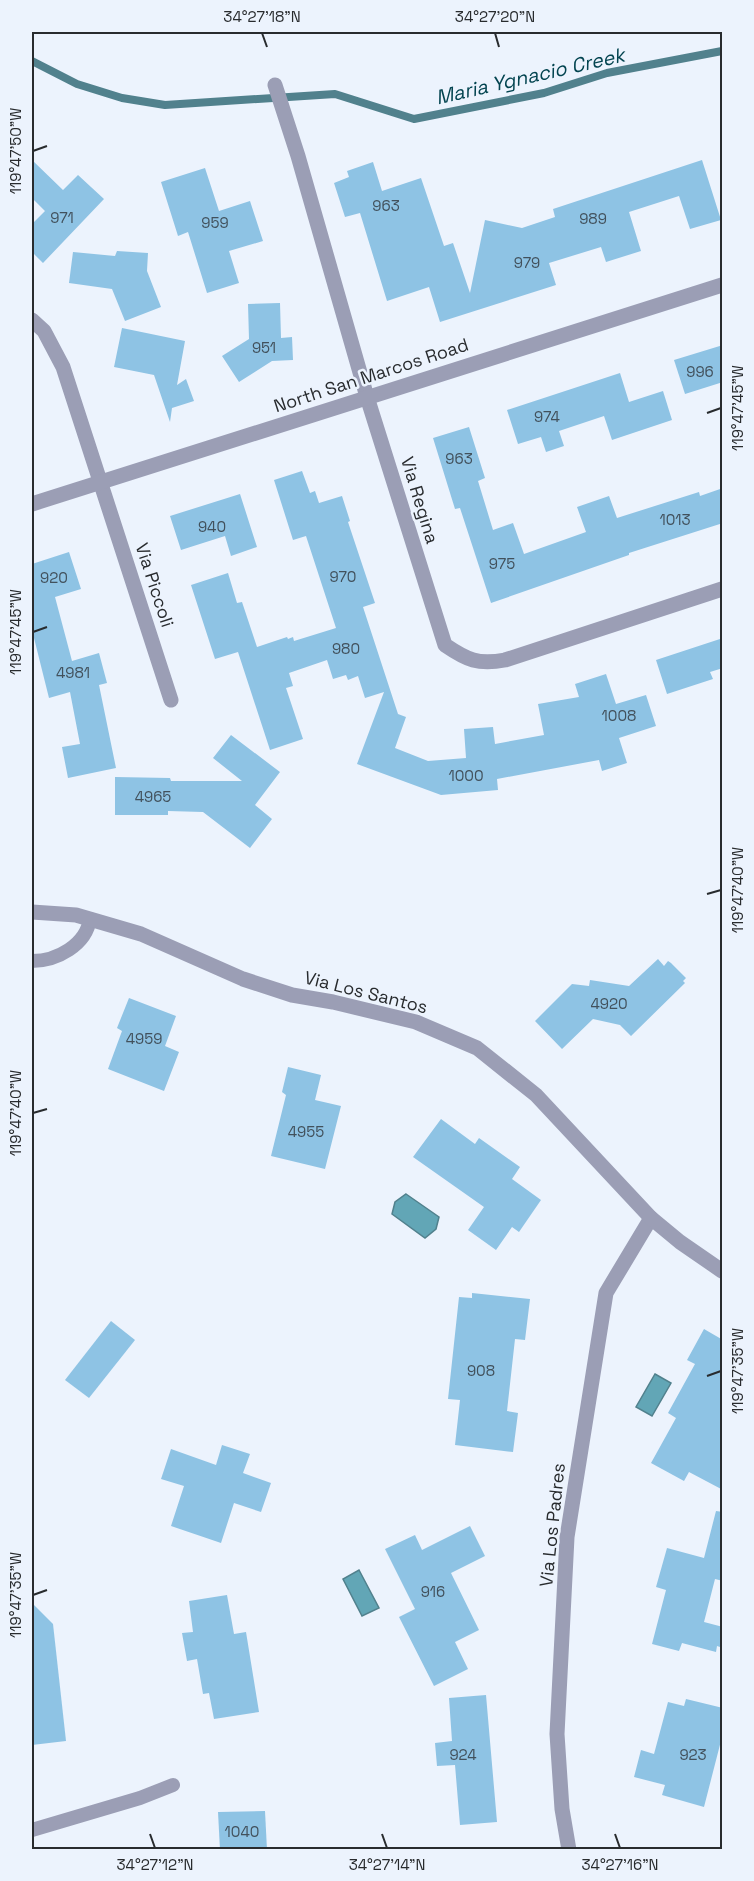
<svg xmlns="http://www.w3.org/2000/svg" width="754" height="1881" font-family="'Space Grotesk',sans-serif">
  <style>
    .water { fill: #62a6b6; stroke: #51818d; stroke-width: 1.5 }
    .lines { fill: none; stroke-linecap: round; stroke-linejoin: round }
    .stream { stroke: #51818d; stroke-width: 8 }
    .building { fill: #8ec3e4 }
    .service { stroke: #9b9eb5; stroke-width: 14 }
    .minor { stroke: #9b9eb5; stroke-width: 15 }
    .tertiary { stroke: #9b9eb5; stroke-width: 15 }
    .ticks { fill: none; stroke: #282b2e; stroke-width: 2 }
    .labels { text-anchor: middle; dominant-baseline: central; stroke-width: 5; stroke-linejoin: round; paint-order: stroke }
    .number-label { font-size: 15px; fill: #42515c }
    .street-label { font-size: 18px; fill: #282b2e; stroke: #ecf3fd }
    .water-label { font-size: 20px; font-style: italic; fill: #034450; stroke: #ecf3fd }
    .neatline { fill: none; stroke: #282b2e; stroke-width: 2 }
    .ticks-label { font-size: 15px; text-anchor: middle; fill: #282b2e }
  </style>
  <rect width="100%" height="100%" fill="#ecf3fd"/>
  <g class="water">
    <path d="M406,1194L439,1217L436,1229L425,1238L392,1214L395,1202Z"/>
    <path d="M655,1374L671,1383L652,1416L636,1407Z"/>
    <path d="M359,1570L379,1608L362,1616L343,1579Z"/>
  </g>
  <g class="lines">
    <path class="stream" d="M32,61L77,84L122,98L165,105L335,94L414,119L544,93L607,73L722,51"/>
  </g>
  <g class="building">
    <path d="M32,160L63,190L78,175L104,199L43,263L32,252V224L45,211L32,198Z"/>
    <path d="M702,160L721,220L690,229L679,196L629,212L641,251L606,262L601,247L549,263L556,285L440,322L429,287L387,301L360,213L345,217L334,183L349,177L347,171L373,162L382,191L421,178L444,246L453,243L470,293L485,220L522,228L555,217L553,209Z"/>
    <path d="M205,168L219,211L250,201L263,241L229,251L239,283L207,293L188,232L178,236L161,182Z"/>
    <path d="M117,251L148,253L147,271L161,307L125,321L112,289L69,283L73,252L115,256Z"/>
    <path d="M280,303L281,338L292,337L293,360L272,361L239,382L222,356L249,339L248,304Z"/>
    <path d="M122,328L185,341L177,385L186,379L194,401L172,408L170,422L154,375L114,367Z"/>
    <path d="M723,345V382L685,394L674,360Z"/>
    <path d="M620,373L629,402L663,391L672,420L612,440L604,416L559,431L564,446L546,452L541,437L518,444L507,410Z"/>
    <path d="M469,427L485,478L478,481L493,530L513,523L524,554L586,532L577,507L609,496L617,518L699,492L700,496L723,488V523L629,553V555L491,603L460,508L455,509L433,438Z"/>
    <path d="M302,471L310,493L315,491L319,503L342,496L350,521L348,522L375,603L363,607L398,714L406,717L395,748L428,761L466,758L464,729L493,727L495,744L544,735L538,704L579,697L575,684L606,674L616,704L646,695L656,726L619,738L627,763L602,771L599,760L497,779L498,790L441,795L357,764L384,692L365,698L358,676L348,680L346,675L333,679L327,660L289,673L293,686L286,688L303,739L270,750L238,652L215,659L191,585L228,573L237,603L242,602L257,647L287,637L288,639L293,637L294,641L336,628L306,536L293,540L274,480Z"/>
    <path d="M240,494L257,547L231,556L225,536L181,550L170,516Z"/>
    <path d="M69,552L81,589L55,597L72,661L99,653L107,683L99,685L116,768L68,778L62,747L80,744L70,692L49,698L32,630V564Z"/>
    <path d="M723,638V668L710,672L713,679L667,694L656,660Z"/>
    <path d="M231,735L280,772L255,805L272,819L250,848L203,812L168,811V815H115V777L170,778L171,781H242L213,758Z"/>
    <path d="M658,959L664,966L668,961L671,963L686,978L683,981L685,983L631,1036L620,1025L593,1019L562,1049L535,1021L572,984L589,986L590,980L629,986Z"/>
    <path d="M129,998L176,1016L165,1046L179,1052L164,1091L108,1069L122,1031L117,1028Z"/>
    <path d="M288,1067L321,1075L315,1100L341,1106L325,1169L271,1156L286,1095L282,1092Z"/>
    <path d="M441,1119L475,1144L479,1138L520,1167L512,1179L541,1200L519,1232L512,1227L496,1250L468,1230L484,1207L413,1157Z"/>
    <path d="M472,1293L530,1299L525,1340L515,1339L507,1411L518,1413L513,1452L455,1445L460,1400L448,1399L459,1297L472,1298Z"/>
    <path d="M111,1321L135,1340L89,1398L65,1380Z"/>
    <path d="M704,1329L723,1340V1490L689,1472L684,1481L651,1463L676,1418L668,1413L695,1364L687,1360Z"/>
    <path d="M222,1445L250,1454L243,1473L271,1483L261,1512L234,1503L221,1543L171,1526L184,1486L161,1479L171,1449L216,1465Z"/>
    <path d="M716,1511L723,1512V1581L715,1579L704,1622L723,1627V1648L717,1646L716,1652L682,1643L679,1651L652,1644L666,1590L656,1587L667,1548L704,1558Z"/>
    <path d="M470,1526L485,1556L451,1573L479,1630L455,1642L468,1669L434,1686L399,1617L415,1609L385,1549L415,1535L422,1550Z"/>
    <path d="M227,1595L234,1634L246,1632L259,1712L214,1719L209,1693L203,1694L197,1659L187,1661L182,1633L193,1632L189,1601Z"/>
    <path d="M32,1603L53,1624L66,1741L32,1745Z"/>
    <path d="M486,1695L497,1822L460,1825L455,1765L437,1766L435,1743L452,1741L449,1698Z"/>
    <path d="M686,1699L723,1708V1733L704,1807L662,1795L665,1785L634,1777L641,1750L654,1754L668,1702L684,1706Z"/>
    <path d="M265,1811L267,1850H220L218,1812Z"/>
  </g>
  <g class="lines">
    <g class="service">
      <path d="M32,961C57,961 86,945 90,919"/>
      <path d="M32,1830L140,1798L173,1785"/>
    </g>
    <g class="minor">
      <path d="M275,85L298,156L367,397L445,645C467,660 478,665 505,660L722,589"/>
      <path d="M32,320L44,331L63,367L171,700"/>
      <path d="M569,1850L562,1809L557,1734L567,1537L606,1293L651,1218"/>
    </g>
    <g class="tertiary">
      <path d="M32,504L722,285"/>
      <path d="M32,912L76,915L141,934L243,979L292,995L333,1002L416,1022L477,1048L536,1095L651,1218L680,1242L722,1271"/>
    </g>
  </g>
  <path class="ticks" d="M262,33L267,47M495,33L499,47M33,151L47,146M707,413L721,408M33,632L47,627M707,894L721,890M33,1113L47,1109M707,1376L721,1371M33,1595L47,1590M150,1834L155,1848M382,1834L387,1848M615,1834L620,1848"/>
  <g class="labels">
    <g class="number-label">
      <text x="386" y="205">963</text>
      <text x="62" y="217">971</text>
      <text x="593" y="218">989</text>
      <text x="215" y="222">959</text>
      <text x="527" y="262">979</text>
      <text x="264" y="347">951</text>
      <text x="700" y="371">996</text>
      <text x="547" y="416">974</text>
      <text x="459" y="458">963</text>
      <text x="675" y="519">1013</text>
      <text x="212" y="526">940</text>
      <text x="502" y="563">975</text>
      <text x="343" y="576">970</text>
      <text x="54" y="577">920</text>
      <text x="346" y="648">980</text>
      <text x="73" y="672">4981</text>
      <text x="619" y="715">1008</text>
      <text x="466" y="775">1000</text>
      <text x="153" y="796">4965</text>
      <text x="609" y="1003">4920</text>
      <text x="144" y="1038">4959</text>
      <text x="306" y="1131">4955</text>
      <text x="481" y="1370">908</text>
      <text x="433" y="1591">916</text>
      <text x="463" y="1754">924</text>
      <text x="693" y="1754">923</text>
      <text x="242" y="1831">1040</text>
    </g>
    <g class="street-label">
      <text transform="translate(371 375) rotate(-18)">North San Marcos Road</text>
      <text transform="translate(420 500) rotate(73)">Via Regina</text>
      <text transform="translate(155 585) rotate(72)">Via Piccoli</text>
      <text transform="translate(366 992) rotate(14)">Via Los Santos</text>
      <text transform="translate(552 1525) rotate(-84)">Via Los Padres</text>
    </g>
    <g class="water-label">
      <text transform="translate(530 76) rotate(-13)">Maria Ygnacio Creek</text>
    </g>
  </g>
  <rect width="754" height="1881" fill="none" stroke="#ecf3fd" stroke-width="66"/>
  <rect x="33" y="33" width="688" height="1815" class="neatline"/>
  <g class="ticks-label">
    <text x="262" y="22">34°27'18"N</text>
    <text x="495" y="22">34°27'20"N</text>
    <text transform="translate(16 151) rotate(-90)" y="5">119°47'50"W</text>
    <text transform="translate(738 408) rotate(-90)" y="5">119°47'45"W</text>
    <text transform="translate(16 632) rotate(-90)" y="5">119°47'45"W</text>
    <text transform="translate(738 890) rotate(-90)" y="5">119°47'40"W</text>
    <text transform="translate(16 1113) rotate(-90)" y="5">119°47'40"W</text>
    <text transform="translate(738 1371) rotate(-90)" y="5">119°47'35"W</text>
    <text transform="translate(16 1595) rotate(-90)" y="5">119°47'35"W</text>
    <text x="155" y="1870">34°27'12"N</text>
    <text x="387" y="1870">34°27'14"N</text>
    <text x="620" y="1870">34°27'16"N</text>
  </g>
</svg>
